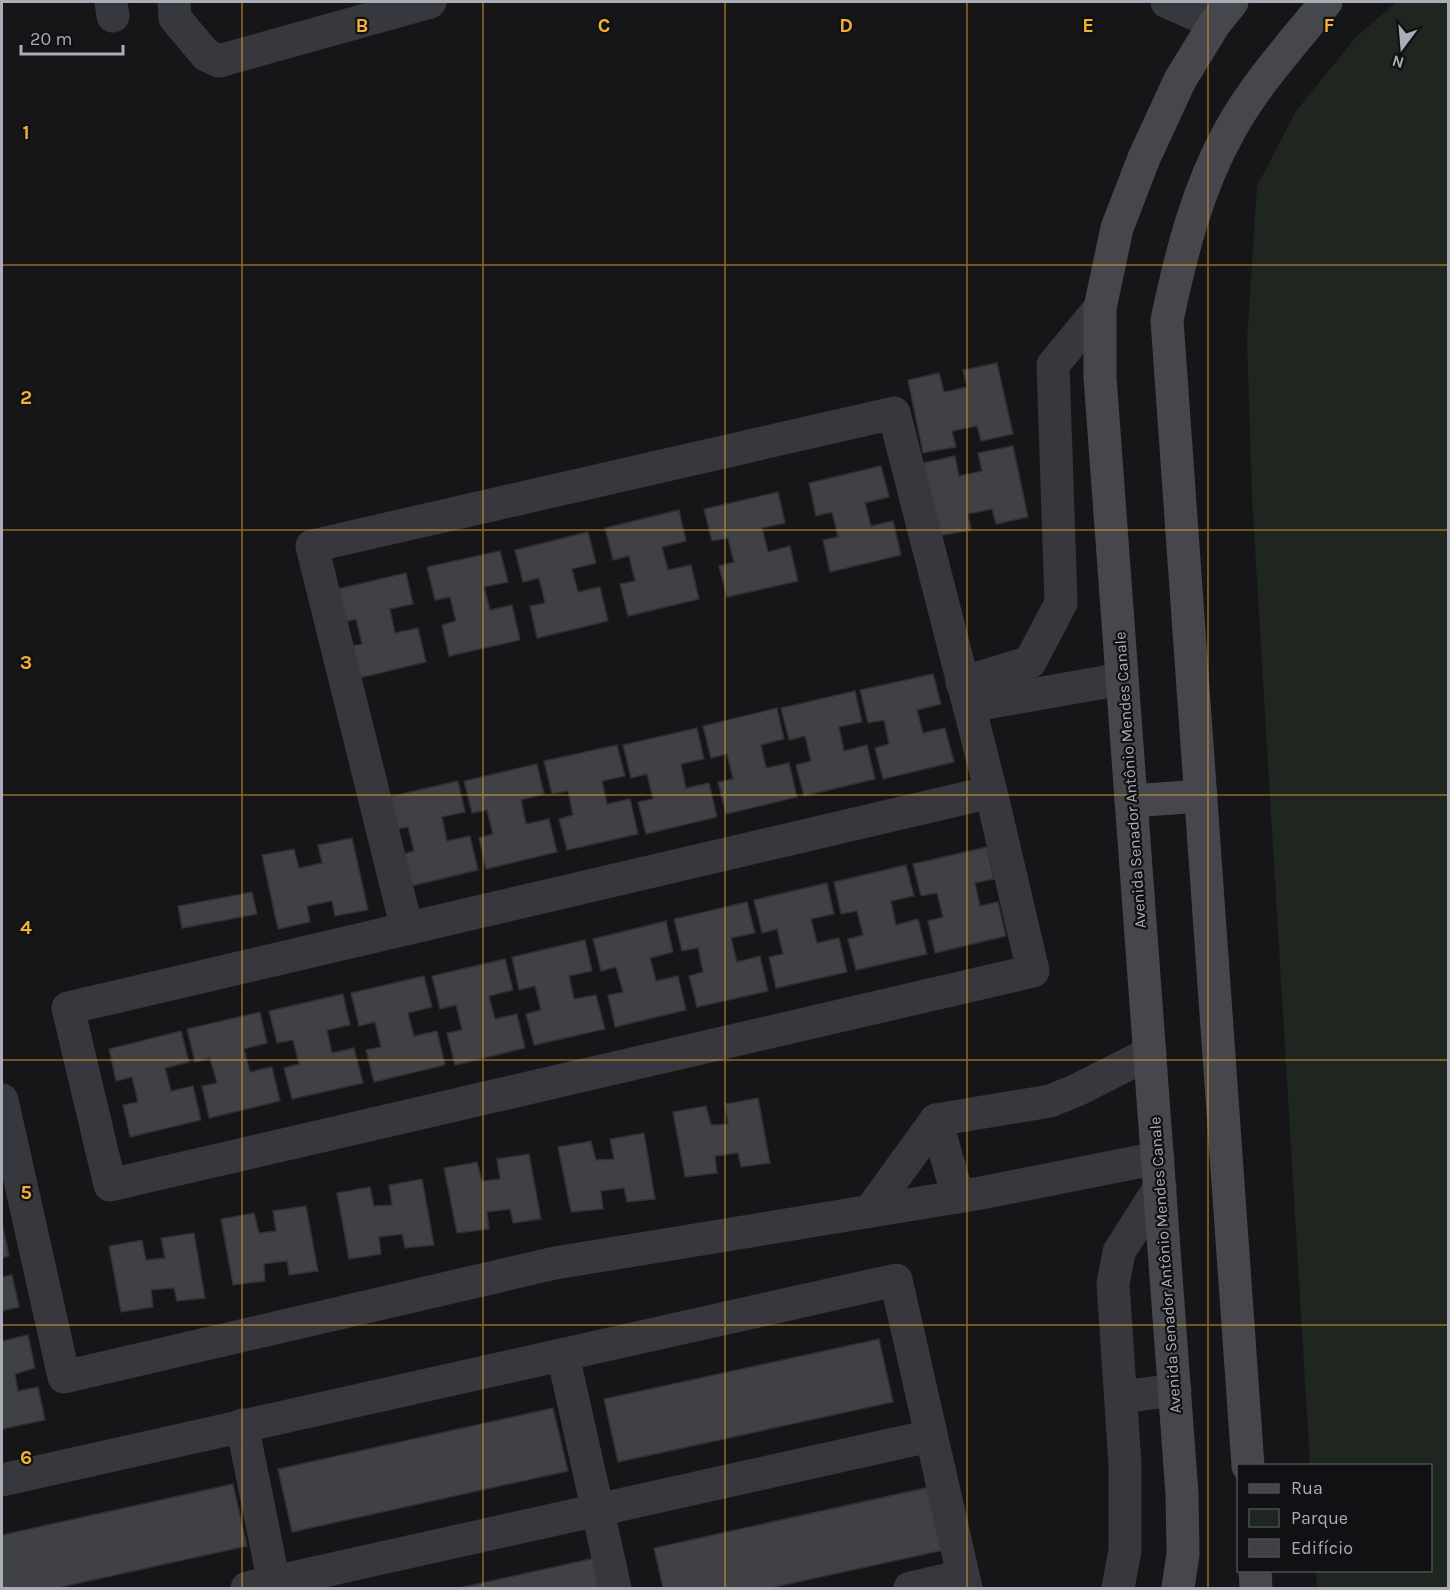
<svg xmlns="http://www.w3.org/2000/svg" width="1450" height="1590" font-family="Karla,sans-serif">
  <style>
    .green { fill: #1e261f }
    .building { fill: #404145; stroke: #303034; stroke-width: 1.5 }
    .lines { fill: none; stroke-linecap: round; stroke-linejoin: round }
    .street { stroke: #37383d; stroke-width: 33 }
    .secondary { stroke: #45474d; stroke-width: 33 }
    .grid { fill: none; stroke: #f2b134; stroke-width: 1.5; stroke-opacity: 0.55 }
    .labels { text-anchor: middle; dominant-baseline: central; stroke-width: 4.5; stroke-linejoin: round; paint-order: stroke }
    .street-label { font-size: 16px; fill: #a8adb8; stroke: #111113 }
    .grid-label { font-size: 20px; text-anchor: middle; font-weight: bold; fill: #f2b134; stroke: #111113; stroke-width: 4.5; stroke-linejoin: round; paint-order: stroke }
  </style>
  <rect width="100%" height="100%" fill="#161618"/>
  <path class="green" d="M1396,2H1448V1588H1317L1316,1571L1430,1570V1466L1310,1465L1252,497L1247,341L1257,186L1296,111L1355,38Z"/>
  <g class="building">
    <path d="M997,363L1013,434L981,441L977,426L952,431L956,447L923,453L908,380L939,373L944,392L967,387L963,370Z"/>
    <path d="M1013,446L1028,517L996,524L992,509L968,514L971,530L938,536L923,463L955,456L959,476L982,471L978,453Z"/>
    <path d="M881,466L889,497L865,503L871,526L893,521L901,555L830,572L823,540L838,537L832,512L816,516L809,483Z"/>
    <path d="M778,492L785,523L762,528L768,552L790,546L798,581L727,597L719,566L734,562L728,538L712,541L704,509Z"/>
    <path d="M679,510L686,541L662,547L668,570L691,565L699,599L628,616L620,584L635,581L629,556L613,560L605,528Z"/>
    <path d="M588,532L596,563L572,569L578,592L600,587L608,621L537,638L530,606L545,603L539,578L523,582L515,550Z"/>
    <path d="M500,551L508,582L484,587L490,610L512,605L520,640L449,656L442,625L456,621L450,597L435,600L427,567Z"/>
    <path d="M406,573L413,604L390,609L395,633L418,628L426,662L355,679L348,647L362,644L356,619L341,623L333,590Z"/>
    <path d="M933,674L941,704L917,710L923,733L945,728L954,762L883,779L875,748L889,744L884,720L868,723L860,690Z"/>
    <path d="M855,691L862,722L839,727L844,751L867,745L875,779L804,796L796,765L811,761L805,736L789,740L781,708Z"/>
    <path d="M777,708L784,739L761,745L766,768L789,763L797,797L726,814L718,782L733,779L727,754L711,758L703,726Z"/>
    <path d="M697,728L704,759L681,764L686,788L709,783L717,817L646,834L638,802L653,799L647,774L631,778L623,745Z"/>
    <path d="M617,745L625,776L602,781L607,804L630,799L638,834L567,850L559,819L573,815L568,791L552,794L544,761Z"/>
    <path d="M537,764L544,794L521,800L526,824L549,819L557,852L486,869L479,838L493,834L487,810L472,813L464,781Z"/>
    <path d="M458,781L465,812L442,817L447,841L470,836L478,870L407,887L399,855L414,851L408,827L392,830L384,798Z"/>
    <path d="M352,838L368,910L335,916L332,901L307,906L310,922L278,929L262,855L294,849L299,868L322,863L318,845Z"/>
    <path d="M987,847L994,879L975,883L980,906L998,902L1006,936L935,953L928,921L943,917L937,893L921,896L913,864Z"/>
    <path d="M906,865L914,896L891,901L896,925L918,919L927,954L856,970L848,939L863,935L857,911L841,914L834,882Z"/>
    <path d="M827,883L834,914L811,919L817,943L839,938L847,972L776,988L769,957L783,954L777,929L762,933L754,900Z"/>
    <path d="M252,892L257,914L182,928L178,906Z"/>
    <path d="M747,902L755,933L731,938L737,962L760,956L768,991L697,1007L689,976L703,972L698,948L682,951L674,919Z"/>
    <path d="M666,921L673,952L650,958L656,981L678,976L686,1010L615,1027L608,995L623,992L616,967L601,971L593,939Z"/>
    <path d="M585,940L592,971L569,976L574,999L596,995L605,1029L534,1045L526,1014L541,1010L535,986L519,990L512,957Z"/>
    <path d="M505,959L513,990L489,996L495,1019L517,1014L525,1048L455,1065L447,1033L462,1030L456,1005L440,1009L432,976Z"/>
    <path d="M424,976L432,1007L408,1013L414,1036L437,1031L445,1065L374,1082L366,1050L381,1047L375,1022L359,1026L351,993Z"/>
    <path d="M343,994L350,1025L327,1030L332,1053L354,1048L363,1083L292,1099L284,1068L299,1064L293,1040L277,1043L269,1011Z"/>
    <path d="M260,1012L267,1043L244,1049L250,1072L272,1067L280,1101L209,1118L202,1086L217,1083L210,1058L195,1062L187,1029Z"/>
    <path d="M181,1031L189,1062L165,1068L171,1091L193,1086L201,1120L130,1137L123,1105L138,1102L132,1077L116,1081L109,1049Z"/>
    <path d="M758,1098L770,1163L741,1167L738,1153L715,1156L717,1173L685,1177L673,1112L706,1106L711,1125L728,1124L725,1104Z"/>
    <path d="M644,1133L655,1199L627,1202L624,1188L601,1191L603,1209L571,1212L558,1147L591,1141L596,1160L614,1159L610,1139Z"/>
    <path d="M529,1154L541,1219L513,1223L510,1209L487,1212L489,1229L457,1233L444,1168L477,1162L482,1181L500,1179L497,1159Z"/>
    <path d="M422,1179L434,1245L405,1248L402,1234L379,1237L381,1254L349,1259L337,1193L370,1187L374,1206L392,1205L389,1185Z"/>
    <path d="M306,1206L318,1271L289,1275L287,1261L264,1264L265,1281L233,1285L221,1219L254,1213L259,1233L276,1231L273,1211Z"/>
    <path d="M2,1223L9,1256L2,1258Z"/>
    <path d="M194,1233L205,1298L177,1301L174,1288L151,1290L153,1307L121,1312L109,1246L142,1240L146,1260L165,1258L161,1238Z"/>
    <path d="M12,1275L19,1307L2,1311V1277Z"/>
    <path d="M28,1335L35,1368L15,1374L18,1391L38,1387L45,1420L2,1429V1341Z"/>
    <path d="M879,1339L893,1402L618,1462L604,1399Z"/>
    <path d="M553,1408L568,1471L292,1532L278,1469Z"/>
    <path d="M233,1484L247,1546L57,1588H2V1535Z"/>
    <path d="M930,1487L944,1550L770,1588H663L654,1548Z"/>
    <path d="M604,1556L611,1588H459Z"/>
  </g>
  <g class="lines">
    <g class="street">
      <path d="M111,2L113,16"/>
      <path d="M174,2L175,18L206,55L219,61L430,2"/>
      <path d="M1167,2L1215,23"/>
      <path d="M962,683L1030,662L1061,603L1053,365L1100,308"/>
      <path d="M969,706L1122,679"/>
      <path d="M407,929L312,546L894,413L991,792L1033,971L110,1185L68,1008L991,792"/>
      <path d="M2,1100L64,1377L555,1263L981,1193L1158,1158"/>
      <path d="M936,1120L958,1197"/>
      <path d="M870,1211L936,1120L1050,1101L1077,1090L1150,1053"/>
      <path d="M563,1355L615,1588"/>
      <path d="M1121,1397L1175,1390"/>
      <path d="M242,1425L275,1588"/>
      <path d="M2,1480L896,1280L966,1588"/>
      <path d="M247,1588L930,1436"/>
      <path d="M910,1588L963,1576"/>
      <path d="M1118,1588L1125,1551V1465L1113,1284L1119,1252L1160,1187"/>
    </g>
    <g class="secondary">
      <path d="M1131,801L1201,796"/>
      <path d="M1248,1466L1167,320C1181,254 1197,189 1230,130C1256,83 1293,43 1326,2"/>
      <path d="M1255,1570L1256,1588"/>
      <path d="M1178,1588L1183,1554L1182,1494L1100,377V308L1117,228L1144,158L1180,80L1215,23L1232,2"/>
    </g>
  </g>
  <path class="grid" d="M242,2V1588M483,2V1588M725,2V1588M967,2V1588M1208,2V1588M2,265H1448M2,530H1448M2,795H1448M2,1060H1448M2,1325H1448"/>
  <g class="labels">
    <g class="street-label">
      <text transform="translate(1130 780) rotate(-94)">Avenida Senador Antônio Mendes Canale</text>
      <text transform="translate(1165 1265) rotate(-94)">Avenida Senador Antônio Mendes Canale</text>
    </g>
  </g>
  <g class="grid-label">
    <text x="362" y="32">B</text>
    <text x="604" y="32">C</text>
    <text x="846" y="32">D</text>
    <text x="1088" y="32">E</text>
    <text x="1329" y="32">F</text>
    <text x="26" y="139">1</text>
    <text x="26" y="404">2</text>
    <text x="26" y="669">3</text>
    <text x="26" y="934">4</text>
    <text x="26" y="1199">5</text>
    <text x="26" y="1464">6</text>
  </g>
  <rect width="1450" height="1590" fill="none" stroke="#a8adb8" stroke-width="6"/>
  <rect x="1237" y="1464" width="195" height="108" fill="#111113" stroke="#4d4f55" stroke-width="1.5"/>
  <rect x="1249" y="1484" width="30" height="9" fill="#45474d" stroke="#4d4f55" stroke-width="1.5"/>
  <text x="1291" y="1494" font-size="18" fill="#a8adb8">Rua</text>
  <rect x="1249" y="1509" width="30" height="18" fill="#1e261f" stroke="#4d4f55" stroke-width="1.5"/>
  <text x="1291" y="1524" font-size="18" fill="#a8adb8">Parque</text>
  <rect x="1249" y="1539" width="30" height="18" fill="#404145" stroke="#4d4f55" stroke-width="1.5"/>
  <text x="1291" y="1554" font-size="18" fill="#a8adb8">Edifício</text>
  <g transform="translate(1402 48) rotate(196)" stroke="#111113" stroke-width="4.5" paint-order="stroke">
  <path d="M0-4.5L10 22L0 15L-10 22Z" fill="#a8adb8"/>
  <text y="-9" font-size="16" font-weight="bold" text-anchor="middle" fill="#a8adb8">N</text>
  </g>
  <path d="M21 45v9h102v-9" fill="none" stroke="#a8adb8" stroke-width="3"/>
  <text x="30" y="45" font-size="18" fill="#a8adb8" stroke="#111113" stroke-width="4.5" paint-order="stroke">20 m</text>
</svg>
